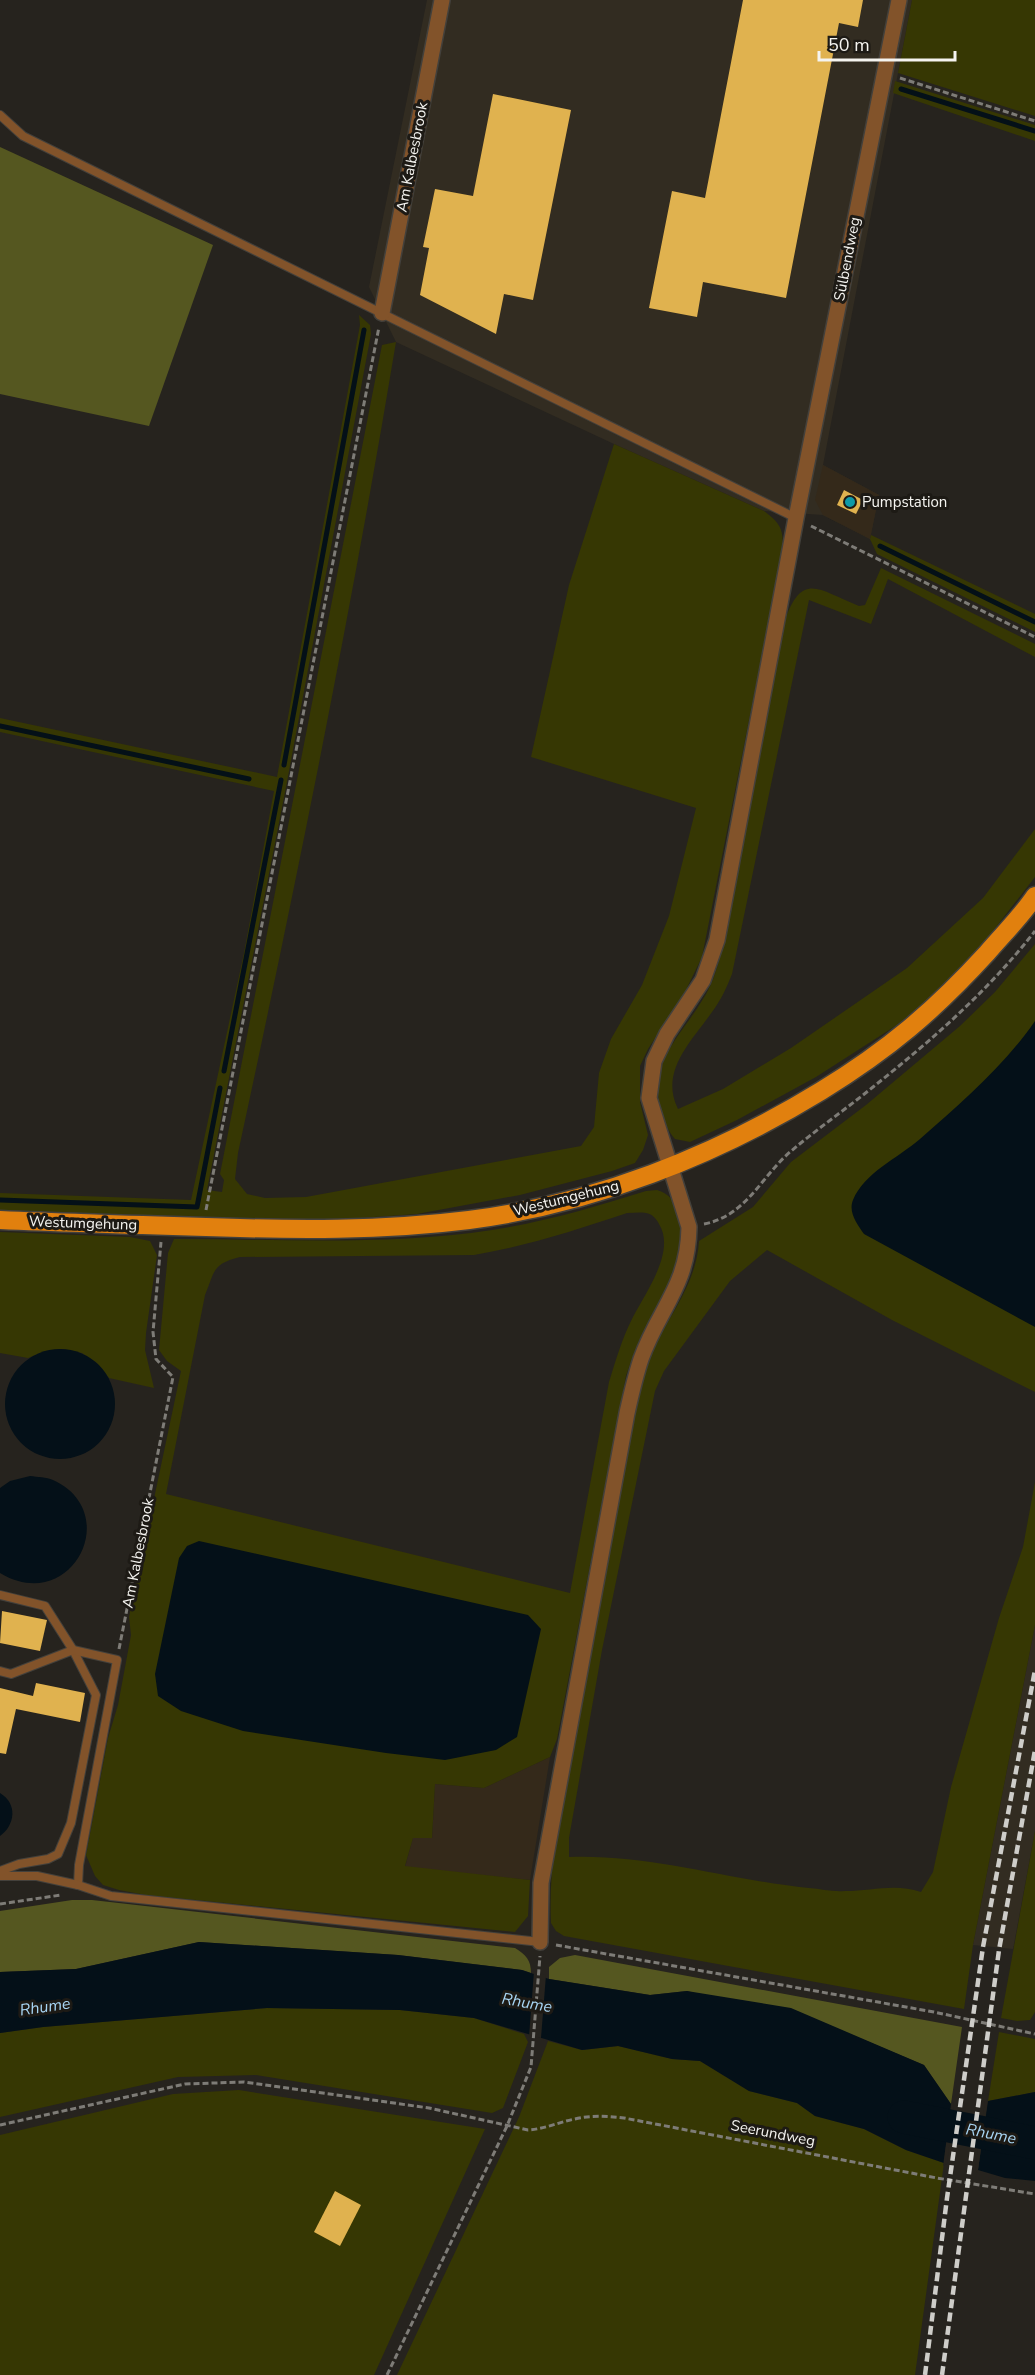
<svg xmlns="http://www.w3.org/2000/svg" width="1035" height="2375" font-family="'Nunito Sans',sans-serif">
  <style>
    .built { fill: #322c21 }
    .industrial { fill: #34291a }
    .green { fill: #363703; fill-rule: evenodd }
    .forest { fill: #555720 }
    .water { fill: #041018 }
    .pier { fill: #26231e }
    .lines { fill: none; stroke-linecap: round; stroke-linejoin: round }
    .stream { stroke: #041018; stroke-width: 5 }
    .river { stroke: #041018; stroke-width: 33 }
    .building { fill: #e0b24f }
    .lane-casing { stroke: #43403b; stroke-width: 10 }
    .street-casing { stroke: #43403b; stroke-width: 18 }
    .primary-casing { stroke: #43403b; stroke-width: 21 }
    .path { stroke: #7e7c77; stroke-width: 3; stroke-dasharray: 6 3; stroke-linecap: butt }
    .lane { stroke: #82532a; stroke-width: 8 }
    .street { stroke: #82532a; stroke-width: 15 }
    .primary { stroke: #e1800e; stroke-width: 18 }
    .rail { stroke: #cecdc9; stroke-width: 4.5; stroke-dasharray: 9 4.5; stroke-linecap: butt }
    .culture-dot { fill: #0f9aa8; stroke: #1d1a15; stroke-width: 2 }
    .labels { text-anchor: middle; dominant-baseline: central; stroke-width: 6; stroke-linejoin: round; paint-order: stroke }
    .street-label { font-size: 15px; fill: #f5f4f0; stroke: #1d1a15 }
    .poi-label { font-size: 15px; fill: #f5f4f0; stroke: #1d1a15; text-anchor: start }
    .water-label { font-size: 16px; font-style: italic; fill: #a8d5f3; stroke: #1d1a15 }
  </style>
  <rect width="100%" height="100%" fill="#26231e"/>
  <g class="built">
    <path d="M427,0H912L823,465L879,495L870,539L823,515L764,511L614,444L396,342L369,287Z"/>
    <path d="M1035,1625V1831L1013,1949L973,1945Z"/>
  </g>
  <g class="industrial">
    <path d="M823,465L879,495L870,539L823,515L815,500Z"/>
    <path d="M550,1757L530,1880L405,1867L413,1837L432,1838L435,1784L484,1788Z"/>
  </g>
  <g class="green">
    <path d="M912,0H1035V116L898,73Z"/>
    <path d="M895,81L1035,125V141L893,93Z"/>
    <path d="M359,315L370,325L371,334L286,787L207,1190L222,1192L224,1180L220,1174L382,345L396,342C351,614 296,884 238,1153L235,1179L247,1194L265,1198L306,1197L581,1146L594,1127L599,1073L611,1039L642,985L669,916L696,808L531,757L569,585L614,444L764,511C783,525 784,532 782,554L702,957L685,992L648,1049L640,1066V1102L648,1135L643,1150L635,1163L612,1171L520,1195L417,1214L346,1219H258L0,1210V1193L191,1200L244,953L274,791L0,732V718L277,777L360,325Z"/>
    <path d="M871,535L1035,614V632L877,554L870,539Z"/>
    <path d="M881,568L1035,644V657L888,579L871,624L809,600L732,974C727,987 721,1000 712,1012C692,1041 659,1071 678,1109L723,1089L791,1048L907,968L983,898L1035,829V877L986,940L931,997L897,1025L816,1077L737,1120L690,1142L675,1139C668,1131 664,1121 661,1110C647,1063 681,1036 703,999C711,987 715,974 719,961L784,623C802,570 818,590 859,606L865,605Z"/>
    <path d="M1035,944V1392L892,1320L767,1250L730,1281L664,1371L655,1391L602,1650L569,1838V1857C650,1854 729,1880 809,1888C821,1889 833,1892 845,1891C872,1891 895,1883 921,1892L933,1872L951,1787L999,1618L1023,1547L1035,1482V1625L973,1945L964,2009L564,1936L556,1931L551,1923C547,1844 572,1755 586,1677C604,1576 618,1473 645,1374C658,1325 696,1292 699,1241L753,1207L791,1162L866,1105L960,1026L995,992Z"/>
    <path d="M657,1190C671,1194 675,1203 679,1217C689,1258 664,1290 647,1325C638,1341 632,1358 626,1376L557,1739L550,1757L484,1788L435,1784L432,1838H413L405,1866L530,1880L528,1916L515,1932L146,1895L119,1890L103,1885L95,1876L86,1855L108,1738L118,1705L131,1635L129,1617L181,1371L167,1361L159,1350L168,1253L174,1239C280,1239 387,1246 492,1230C544,1222 595,1207 646,1191ZM627,1213C633,1213 640,1212 646,1213C652,1214 656,1218 659,1224C676,1251 646,1292 633,1317C622,1338 616,1360 609,1382L570,1593L166,1494L205,1295C215,1271 212,1264 240,1257L474,1255C527,1246 576,1230 627,1213Z"/>
    <path d="M0,1232L130,1237L150,1241L157,1255L146,1333L145,1350L154,1388L109,1378L97,1363L82,1353L63,1349L45,1351L28,1358L0,1353Z"/>
    <path d="M1035,1831V2012L1030,2020L1017,2021L1001,2018Z"/>
    <path d="M267,2008L400,2010L474,2018L524,2034L528,2042L503,2108L492,2113L256,2075L178,2077L0,2117V2033L43,2027Z"/>
    <path d="M999,2032L1035,2039V2092L988,2101Z"/>
    <path d="M548,2041L582,2050L618,2046L672,2059L700,2061L749,2091L797,2103L815,2116L864,2129L906,2150L944,2163L915,2375H397L519,2117Z"/>
    <path d="M239,2090L485,2129L374,2375H0V2135L173,2094Z"/>
  </g>
  <g class="forest">
    <path d="M0,147L213,245L149,426L0,394Z"/>
    <path d="M72,1900H92L515,1948C526,1955 531,1960 531,1973L522,1970L398,1955L199,1942L76,1969L0,1972V1911Z"/>
    <path d="M575,1955L962,2027L951,2104L924,2065L864,2040L687,1991L650,1995L549,1979V1967L560,1958Z"/>
  </g>
  <g class="water">
    <path d="M1035,1021V1327L864,1234C857,1224 848,1212 853,1200C864,1173 898,1158 920,1139C961,1103 1004,1066 1035,1021Z"/>
    <circle cx="60" cy="1404" r="55"/>
    <path d="M30,1476C38,1477 46,1477 53,1480C124,1512 72,1616 0,1573V1488L10,1481Z"/>
    <path d="M199,1541L528,1615L541,1629L517,1737L496,1750L445,1760L386,1753L243,1731L181,1711L158,1696L155,1674L179,1558L187,1546Z"/>
    <path d="M0,1793C18,1804 15,1825 0,1836Z"/>
    <path d="M199,1942L398,1955L522,1970L549,1979L650,1995L687,1991L791,2008L924,2065L951,2104L944,2163L906,2150L864,2129L815,2116L797,2103L749,2091L700,2061L672,2059L618,2046L582,2050L474,2018L400,2010L267,2008L43,2027L0,2033V1972L76,1969Z"/>
    <path d="M1035,2092V2181L1005,2178L978,2170L988,2101Z"/>
  </g>
  <g class="pier">
    <path d="M534,1971L546,1975L541,2038L529,2037Z"/>
    <path d="M988,2098L978,2170L977,2173L975,2169L985,2101Z"/>
    <path d="M952,2100L954,2105L947,2164L943,2166Z"/>
  </g>
  <g class="lines">
    <g class="stream">
      <path d="M901,89L1035,131"/>
      <path d="M880,546L1035,622"/>
      <path d="M0,726L249,779"/>
      <path d="M284,765L364,330"/>
      <path d="M224,1071L281,780"/>
      <path d="M0,1200L197,1207L220,1088"/>
    </g>
    <path class="river" d="M904,2117L1035,2143"/>
  </g>
  <g class="building">
    <path d="M743,0H863L858,27L839,23L786,298L703,282L697,317L649,308L672,191L705,198Z"/>
    <path d="M493,94L571,110L533,300L504,294L496,334L420,295L429,248L423,247L435,189L473,196Z"/>
    <path d="M844,490L863,500L856,514L837,505Z"/>
    <path d="M2,1611L47,1620L40,1651L0,1643Z"/>
    <path d="M36,1683L85,1693L80,1722L16,1709L6,1754L0,1753V1688L33,1696Z"/>
    <path d="M335,2191L361,2205L340,2246L314,2232Z"/>
  </g>
  <g class="lines">
    <defs>
      <g id="lane">
        <path d="M0,115L23,136L796,518"/>
        <path d="M0,1595L45,1606L73,1650L96,1695L71,1823L58,1854L48,1859L19,1864L0,1871"/>
        <path d="M0,1671L11,1674L73,1650L117,1660L79,1865L78,1885"/>
        <path d="M0,1876H37L78,1885L111,1896L540,1942"/>
      </g>
      <g id="street">
        <path d="M382,313L442,0"/>
        <path d="M540,1942L541,1883L627,1413C631,1395 635,1377 641,1359C659,1308 688,1287 689,1227L649,1098L654,1061L667,1034L703,980L717,940L796,518L899,0"/>
      </g>
      <path id="primary" d="M0,1220C69,1223 137,1225 206,1227C294,1230 381,1231 469,1220C593,1204 715,1156 821,1091C888,1050 934,1011 987,953C1003,934 1021,917 1035,896"/>
    </defs>
    <use href="#lane" class="lane-casing"/>
    <use href="#street" class="street-casing"/>
    <use href="#primary" class="primary-casing"/>
    <g class="path">
      <path d="M900,78L1035,121"/>
      <path d="M811,526L1035,637"/>
      <path d="M206,1210L379,327"/>
      <path d="M704,1224C746,1216 761,1177 790,1152C817,1129 846,1109 873,1087C932,1040 989,990 1035,931"/>
      <path d="M119,1649L173,1377L156,1359L153,1332L161,1242"/>
      <path d="M0,1904L61,1895"/>
      <path d="M556,1945L934,2012L1035,2034"/>
      <path d="M0,2125L185,2084L244,2082L429,2108L528,2130C545,2129 559,2122 575,2119C592,2115 607,2116 624,2118L937,2178L1035,2194"/>
      <path d="M387,2375L507,2126L531,2067L540,1956"/>
    </g>
    <use href="#lane" class="lane"/>
    <use href="#street" class="street"/>
    <use href="#primary" class="primary"/>
    <g class="rail">
      <path d="M925,2375L947,2198L983,1947L1035,1670"/>
      <path d="M942,2375L999,1950L1035,1750"/>
    </g>
  </g>
  <circle class="culture-dot" cx="850" cy="502" r="6"/>
  <g class="labels">
    <g class="street-label">
      <text transform="translate(412 157) rotate(-79)">Am Kalbesbrook</text>
      <text transform="translate(847 259) rotate(-79)">Sülbendweg</text>
      <text transform="translate(566 1198) rotate(-14)">Westumgehung</text>
      <text transform="translate(83 1223) rotate(2)">Westumgehung</text>
      <text transform="translate(138 1553) rotate(-79)">Am Kalbesbrook</text>
      <text transform="translate(773 2133) rotate(11)">Seerundweg</text>
    </g>
    <g class="poi-label">
      <text x="862" y="502">Pumpstation</text>
    </g>
    <g class="water-label">
      <text transform="translate(527 2003) rotate(10)">Rhume</text>
      <text transform="translate(45 2007) rotate(-8)">Rhume</text>
      <text transform="translate(991 2134) rotate(11)">Rhume</text>
    </g>
  </g>
  <path d="M819 51v9h136v-9" fill="none" stroke="#f5f4f0" stroke-width="3"/>
  <text x="828" y="51" font-size="18" fill="#f5f4f0" stroke="#1d1a15" stroke-width="4.5" paint-order="stroke">50 m</text>
</svg>
